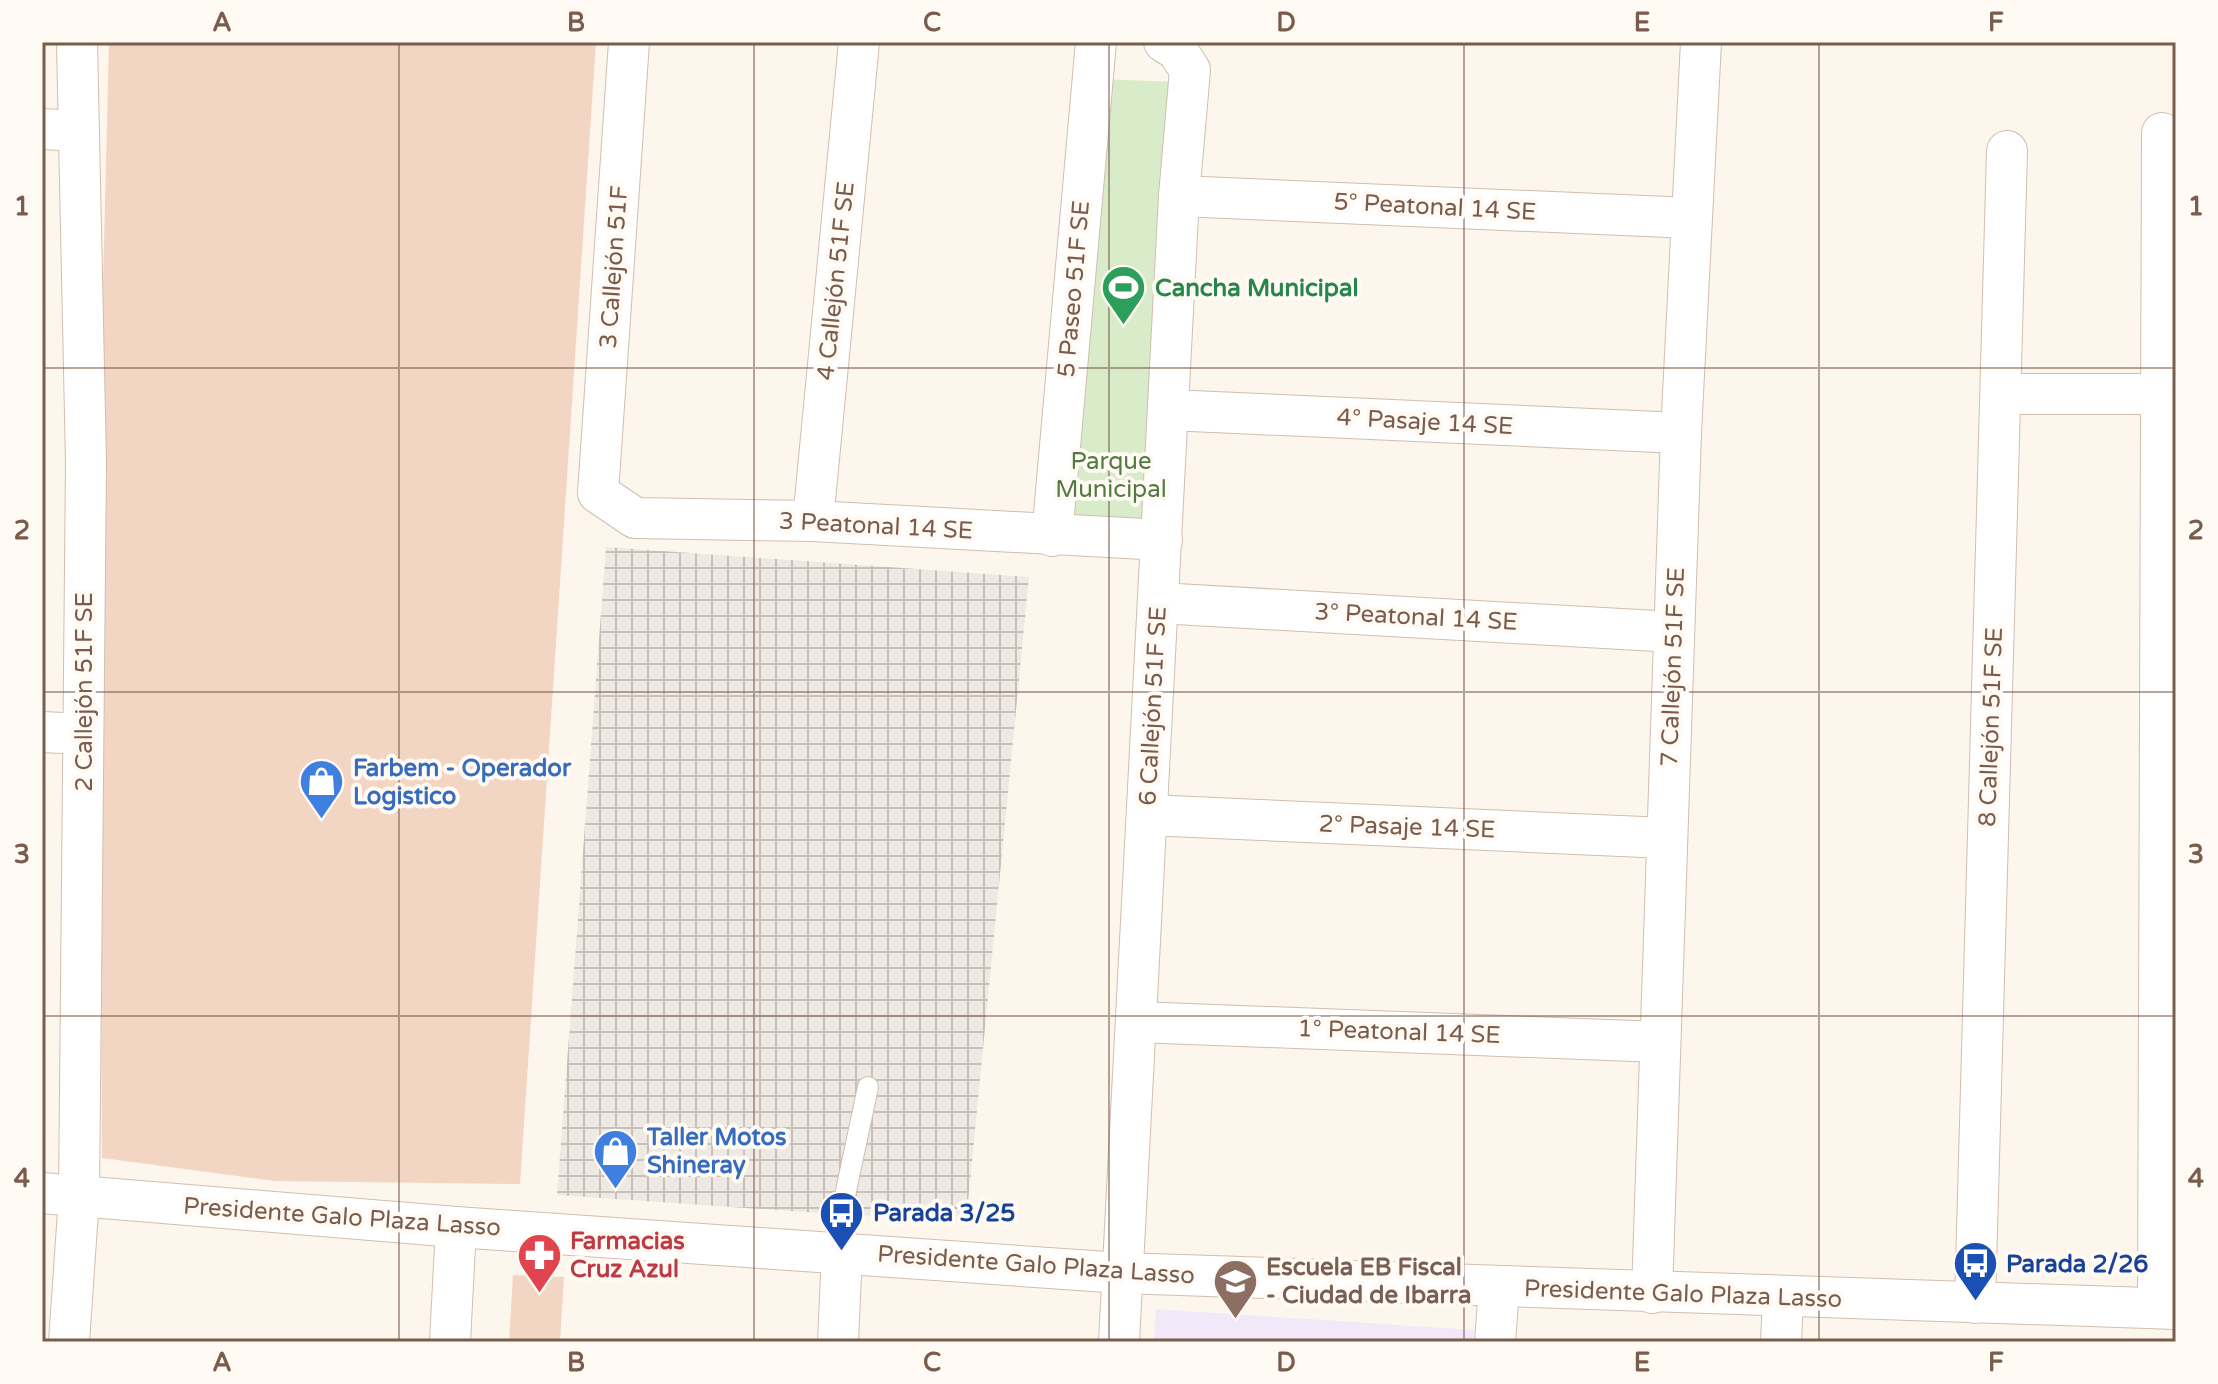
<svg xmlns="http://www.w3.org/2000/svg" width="2218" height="1384" font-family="'Varela Round',sans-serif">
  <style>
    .industrial { fill: url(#industrial-grid) }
    .education { fill: #f3e8fa }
    .green { fill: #d8ecc9 }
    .building { fill: #f3d5c3 }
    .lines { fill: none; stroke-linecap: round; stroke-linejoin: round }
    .service-casing { stroke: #d1beb0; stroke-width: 22 }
    .minor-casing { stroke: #d1beb0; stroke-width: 42 }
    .service { stroke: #fff; stroke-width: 20 }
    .minor { stroke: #fff; stroke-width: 40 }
    .grid { fill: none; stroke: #7a5c4d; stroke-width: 2; stroke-opacity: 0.55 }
    .labels { text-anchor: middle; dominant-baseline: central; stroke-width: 8; stroke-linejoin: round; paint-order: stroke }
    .street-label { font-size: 24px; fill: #7a5c4d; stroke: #fffaf3 }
    .leisure-label { font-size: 24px; font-weight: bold; fill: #27864d; stroke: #fffaf3; text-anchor: start }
    .park-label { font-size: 24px; fill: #537a41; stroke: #fffaf3 }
    .shop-label { font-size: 24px; font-weight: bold; fill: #366cbe; stroke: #fffaf3; text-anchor: start }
    .transit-label { font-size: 24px; font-weight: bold; fill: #164399; stroke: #fffaf3; text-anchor: start }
    .health-label { font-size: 24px; font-weight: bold; fill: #be3a42; stroke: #fffaf3; text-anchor: start }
    .education-label { font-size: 24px; font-weight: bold; fill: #785e54; stroke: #fffaf3; text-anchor: start }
    .neatline { fill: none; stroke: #7a5c4d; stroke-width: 3 }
    .grid-label { font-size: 26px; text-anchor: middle; font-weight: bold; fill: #7a5c4d }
  </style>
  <defs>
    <pattern id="industrial-grid" width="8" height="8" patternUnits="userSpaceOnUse" patternTransform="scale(2)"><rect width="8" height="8" fill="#efe9e4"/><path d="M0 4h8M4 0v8" fill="none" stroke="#c7c0bb"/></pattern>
  </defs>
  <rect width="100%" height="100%" fill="#fdf6ec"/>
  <path class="industrial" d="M606,547L1029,577L966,1223L557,1195Z"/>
  <path class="education" d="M1156,1309L1474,1330L1473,1342H1154Z"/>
  <path class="green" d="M1099,79L1180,82L1153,519L1063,520Z"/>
  <g class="building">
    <path d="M109,42H596L520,1184L275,1181L102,1158L98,485Z"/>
    <path d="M513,1275L564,1277L560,1342H509Z"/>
  </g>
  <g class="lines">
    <defs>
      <path id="service" d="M833,1252L868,1087"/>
      <g id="minor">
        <path d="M629,42L598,493L635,518L813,521L1162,540"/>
        <path d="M42,129L79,131"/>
        <path d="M1179,196L1691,218"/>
        <path d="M2001,394H2161"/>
        <path d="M1169,410L1681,433"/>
        <path d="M813,521L859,42"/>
        <path d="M1052,536L1096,42"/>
        <path d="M1158,603L1674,632"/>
        <path d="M42,732L83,734"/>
        <path d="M1148,815L1666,838"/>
        <path d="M1137,1022L1660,1042"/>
        <path d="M42,1193L456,1227L1122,1273L2176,1309"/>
        <path d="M1652,1293L1681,433L1701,42"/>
        <path d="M1975,1303L2007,151"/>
        <path d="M2158,1308L2162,133"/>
        <path d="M69,1342L79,1197L86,462L77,42"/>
        <path d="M450,1342L456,1227"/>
        <path d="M838,1342L842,1252"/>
        <path d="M1119,1342L1179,196L1190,70L1177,50L1164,42"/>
        <path d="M1495,1342L1499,1288"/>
        <path d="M1781,1342L1783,1297"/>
      </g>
    </defs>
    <use href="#service" class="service-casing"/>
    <use href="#minor" class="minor-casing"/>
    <use href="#service" class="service"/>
    <use href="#minor" class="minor"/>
  </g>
  <path class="grid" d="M399,42V1342M754,42V1342M1109,42V1342M1464,42V1342M1819,42V1342M42,368H2176M42,692H2176M42,1016H2176"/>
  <defs>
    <symbol id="stadium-pin" viewBox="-11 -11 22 30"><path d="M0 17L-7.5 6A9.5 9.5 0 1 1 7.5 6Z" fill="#2e9e5b" stroke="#fffaf3"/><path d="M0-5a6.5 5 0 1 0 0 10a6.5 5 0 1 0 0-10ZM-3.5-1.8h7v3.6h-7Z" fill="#fff"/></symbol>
    <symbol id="shop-pin" viewBox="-11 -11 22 30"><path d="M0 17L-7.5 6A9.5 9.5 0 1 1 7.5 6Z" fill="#3f7fe0" stroke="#fffaf3"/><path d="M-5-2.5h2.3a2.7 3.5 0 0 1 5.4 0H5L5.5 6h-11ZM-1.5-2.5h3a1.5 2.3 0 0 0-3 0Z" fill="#fff"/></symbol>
    <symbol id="bus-pin" viewBox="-11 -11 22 30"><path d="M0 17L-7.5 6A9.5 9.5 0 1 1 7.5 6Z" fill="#1a4fb4" stroke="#fffaf3"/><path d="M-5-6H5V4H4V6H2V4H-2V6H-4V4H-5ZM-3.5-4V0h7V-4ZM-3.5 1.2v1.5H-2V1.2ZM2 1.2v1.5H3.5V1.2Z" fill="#fff"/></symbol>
    <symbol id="pharmacy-pin" viewBox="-11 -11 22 30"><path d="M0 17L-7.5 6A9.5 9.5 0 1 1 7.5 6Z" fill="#e0444e" stroke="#fffaf3"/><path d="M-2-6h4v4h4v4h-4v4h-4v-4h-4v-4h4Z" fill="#fff"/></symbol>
    <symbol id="school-pin" viewBox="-11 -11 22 30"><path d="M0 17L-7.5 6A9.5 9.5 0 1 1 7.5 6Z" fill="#8d6e63" stroke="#fffaf3"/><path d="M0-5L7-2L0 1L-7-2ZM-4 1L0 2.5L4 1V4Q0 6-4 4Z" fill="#fff"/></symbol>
  </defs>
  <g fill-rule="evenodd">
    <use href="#stadium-pin" x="1098" y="262" width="51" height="69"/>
    <use href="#shop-pin" x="296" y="756" width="51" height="69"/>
    <use href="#shop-pin" x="590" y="1126" width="51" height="69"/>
    <use href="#bus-pin" x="816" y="1188" width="51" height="69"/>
    <use href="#pharmacy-pin" x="514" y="1230" width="51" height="69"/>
    <use href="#bus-pin" x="1950" y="1238" width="51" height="69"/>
    <use href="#school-pin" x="1210" y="1256" width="51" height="69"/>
  </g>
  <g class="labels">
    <g class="street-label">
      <text transform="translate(1435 207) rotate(3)">5° Peatonal 14 SE</text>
      <text transform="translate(614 267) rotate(-86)">3 Callejón 51F</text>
      <text transform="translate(836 281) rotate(-84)">4 Callejón 51F SE</text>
      <text transform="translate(1074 289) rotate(-85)">5 Paseo 51F SE</text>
      <text transform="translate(1425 422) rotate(3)">4° Pasaje 14 SE</text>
      <text transform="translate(876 526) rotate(3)">3 Peatonal 14 SE</text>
      <text transform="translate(1416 617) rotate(3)">3° Peatonal 14 SE</text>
      <text transform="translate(1673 667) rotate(-88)">7 Callejón 51F SE</text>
      <text transform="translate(84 692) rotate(-90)">2 Callejón 51F SE</text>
      <text transform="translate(1153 706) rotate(-87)">6 Callejón 51F SE</text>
      <text transform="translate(1991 727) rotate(-88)">8 Callejón 51F SE</text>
      <text transform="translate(1407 827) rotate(2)">2° Pasaje 14 SE</text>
      <text transform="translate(1399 1032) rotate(2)">1° Peatonal 14 SE</text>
      <text transform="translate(342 1217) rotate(4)">Presidente Galo Plaza Lasso</text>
      <text transform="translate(1036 1265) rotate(4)">Presidente Galo Plaza Lasso</text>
      <text transform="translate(1683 1294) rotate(2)">Presidente Galo Plaza Lasso</text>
    </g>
    <g class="leisure-label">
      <text x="1155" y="288">Cancha Municipal</text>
    </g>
    <g class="park-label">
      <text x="1111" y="461">Parque<tspan x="1111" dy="28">Municipal</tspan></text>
    </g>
    <g class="shop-label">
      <text x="353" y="768">Farbem - Operador<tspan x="353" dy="28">Logistico</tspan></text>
      <text x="647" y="1137">Taller Motos<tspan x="647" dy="28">Shineray</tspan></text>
    </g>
    <g class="transit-label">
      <text x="873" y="1213">Parada 3/25</text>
      <text x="2006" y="1264">Parada 2/26</text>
    </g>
    <g class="health-label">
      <text x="570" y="1241">Farmacias<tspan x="570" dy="28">Cruz Azul</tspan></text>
    </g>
    <g class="education-label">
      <text x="1266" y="1267">Escuela EB Fiscal<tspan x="1266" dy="28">- Ciudad de Ibarra</tspan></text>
    </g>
  </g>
  <rect width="2218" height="1384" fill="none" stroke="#fffaf3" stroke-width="88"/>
  <rect x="44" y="44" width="2130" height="1296" class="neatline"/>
  <g class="grid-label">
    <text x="222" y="31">A</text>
    <text x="576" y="31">B</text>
    <text x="932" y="31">C</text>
    <text x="1286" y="31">D</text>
    <text x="1642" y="31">E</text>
    <text x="1996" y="31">F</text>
    <text x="22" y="215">1</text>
    <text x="2196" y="215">1</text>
    <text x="22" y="539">2</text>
    <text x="2196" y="539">2</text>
    <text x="22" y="863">3</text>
    <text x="2196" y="863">3</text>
    <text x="22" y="1187">4</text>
    <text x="2196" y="1187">4</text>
    <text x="222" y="1371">A</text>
    <text x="576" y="1371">B</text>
    <text x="932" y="1371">C</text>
    <text x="1286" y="1371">D</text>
    <text x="1642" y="1371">E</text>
    <text x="1996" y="1371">F</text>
  </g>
</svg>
